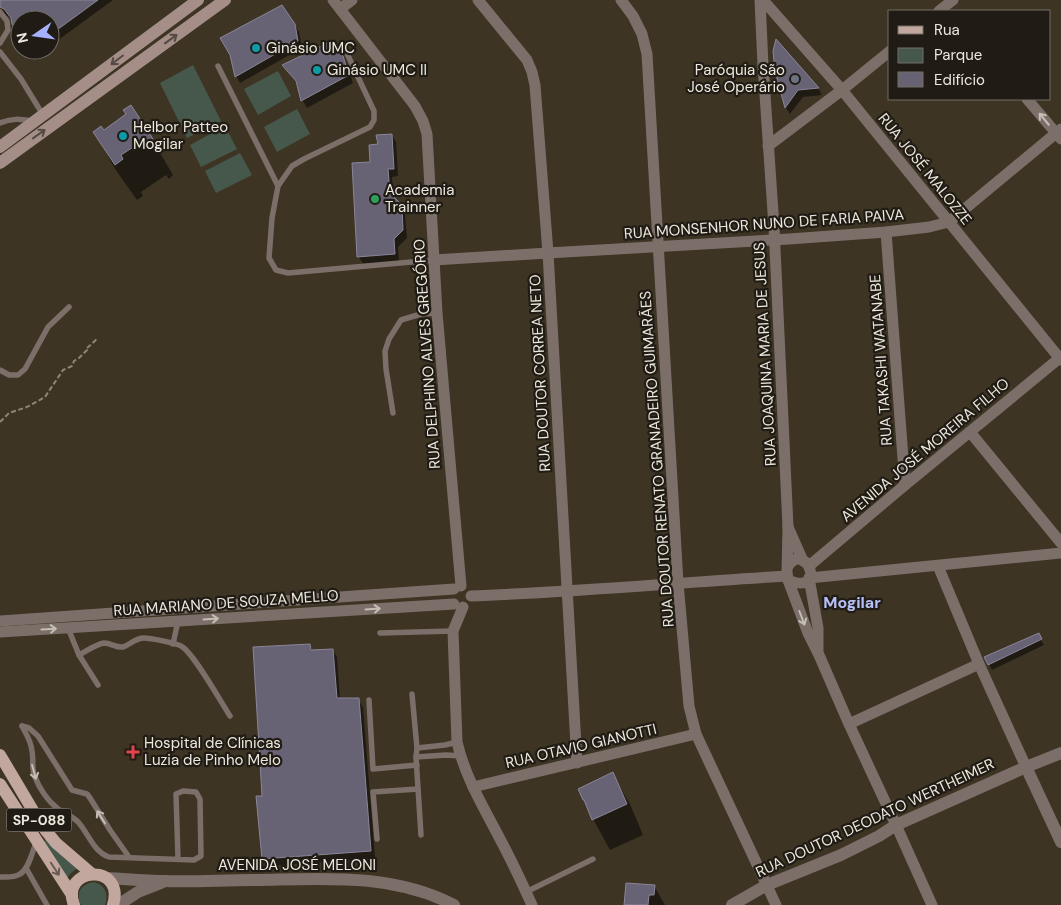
<svg xmlns="http://www.w3.org/2000/svg" width="1061" height="905" font-family="'DM Sans',sans-serif">
  <style>
    .green { fill: #46584b }
    .shadow { fill: #0007 }
    .building { fill: #676274; stroke: #8b8599 }
    .lines { fill: none; stroke-linecap: round; stroke-linejoin: round }
    .path { stroke: #8d8678; stroke-width: 2; stroke-dasharray: 5 2.5; stroke-linecap: butt }
    .service { stroke: #7c6f6a; stroke-width: 5.5 }
    .minor { stroke: #7c6f6a; stroke-width: 11 }
    .tertiary { stroke: #7c6f6a; stroke-width: 12 }
    .secondary { stroke: #a48e87; stroke-width: 12 }
    .primary { stroke: #c2a79e; stroke-width: 12 }
    .oneway { stroke: #554a43 }
    .oneway2 { stroke: #c5beb5 }
    .oneway3 { stroke: #695b53 }
    .culture-dot { fill: #0f9aa8; stroke: #201c15; stroke-width: 2 }
    .worship-dot { fill: #6b7280; stroke: #201c15; stroke-width: 2 }
    .leisure-dot { fill: #2e9e5b; stroke: #201c15; stroke-width: 2 }
    .health-dot { fill: #e0444e; stroke: #201c15; stroke-width: 2 }
    .labels { text-anchor: middle; dominant-baseline: central; stroke-width: 4.5; stroke-linejoin: round; paint-order: stroke }
    .shield { fill: #201c15; stroke: #b0aba1; stroke-width: 1 }
    .shield-label { font-size: 14px; font-weight: bold; fill: #ede8dd }
    .poi-label { font-size: 15px; fill: #ede8dd; stroke: #201c15; text-anchor: start }
    .street-label { font-size: 15px; fill: #ede8dd; stroke: #201c15 }
    .neighbourhood-label { font-size: 16px; font-weight: bold; fill: #b6c0f8; stroke: #201c15 }
  </style>
  <rect width="100%" height="100%" fill="#3d3423"/>
  <g class="green">
    <path d="M193,65L221,121L187,138L160,83Z"/>
    <path d="M278,71L291,96L258,115L244,89Z"/>
    <path d="M297,109L310,134L277,152L264,127Z"/>
    <path d="M225,126L237,149L201,167L190,145Z"/>
    <path d="M240,153L252,175L216,193L205,171Z"/>
    <path d="M46,839L80,866L71,873L67,878L44,842Z"/>
    <path d="M94,882C105,885 109,894 105,905H81C75,893 81,884 94,882Z"/>
  </g>
  <g class="shadow">
    <path d="M0,0H113L50,46V20H20V35L13,21L9,17L6,15L0,6Z"/>
    <path d="M294,24L299,32L302,48L240,83L236,76Z"/>
    <path d="M776,41L818,88L822,95L803,97L790,114L786,108L777,71Z"/>
    <path d="M31,50H44L36,56Z"/>
    <path d="M342,57L347,65L353,83L307,108L303,101L298,85L284,66Z"/>
    <path d="M130,107L152,139L173,175L169,179L166,175L141,192L143,196L137,200L115,169L95,133L103,131L127,114Z"/>
    <path d="M392,135L396,142L398,176L392,177L393,198L401,206L405,214L407,238L398,247L399,261L363,264L359,257L371,163L379,146Z"/>
    <path d="M1038,635L1044,645L992,670L989,664Z"/>
    <path d="M310,646L313,651L333,650L337,657L340,699L358,700L363,707L375,858L268,866L263,858L264,798Z"/>
    <path d="M612,774L630,804L643,835L610,850L593,819Z"/>
    <path d="M654,886L665,905H625Z"/>
  </g>
  <g class="building">
    <path d="M0,0H98L50,35V20H20V35L12,24L11,18L4,9L0,7Z"/>
    <path d="M282,5L295,24L298,41L235,77L230,55L220,38Z"/>
    <path d="M776,39L819,88L798,90L785,108L775,71L773,51Z"/>
    <path d="M332,41L343,56L349,75L301,101L296,81L282,65Z"/>
    <path d="M131,105L153,139L147,143L144,140L121,155L123,159L115,165L93,132L101,126L104,130L126,114L123,110Z"/>
    <path d="M392,134L394,169H388L390,193L402,205L403,230L394,239L395,254L357,257L352,163L370,162L369,145L378,144L376,135Z"/>
    <path d="M1039,633L1042,639L988,665L984,657Z"/>
    <path d="M310,644L311,650L333,649L337,698H359L371,851L262,859L256,796H262L253,647Z"/>
    <path d="M613,772L627,804L592,820L584,800H583L578,789Z"/>
    <path d="M626,883L655,885L654,895H649L648,905H624Z"/>
  </g>
  <g class="lines">
    <path class="path" d="M0,422L9,413L27,407L45,397L63,370L72,366L74,361L79,358L87,350L86,349L97,339"/>
    <g class="service">
      <path d="M0,12L7,21L8,30L0,43"/>
      <path d="M0,52L21,79L43,115"/>
      <path d="M218,66L278,186L272,218L269,258L276,270L288,273L434,260"/>
      <path d="M0,123C12,118 20,119 32,121"/>
      <path d="M278,186L292,166L304,159L370,127L374,120V111L343,45"/>
      <path d="M0,370L9,375H18L25,369L48,327L69,307"/>
      <path d="M393,413L386,369L385,351L389,339L401,320L421,314L437,313"/>
      <path d="M68,628L79,655L98,685"/>
      <path d="M380,633L453,631"/>
      <path d="M173,644L178,621"/>
      <path d="M79,655C87,651 96,644 104,643C111,643 116,648 123,647C130,645 135,638 144,638C150,638 176,643 181,646C193,652 221,702 230,716"/>
      <path d="M412,694L417,748L416,757L421,835"/>
      <path d="M369,700L373,769L417,765"/>
      <path d="M22,726C26,734 31,741 32,751C34,760 31,768 35,777C39,788 48,801 57,808C64,814 73,816 79,823C89,835 94,852 109,857L194,860L201,856L200,799L196,792L183,791L176,794L178,859"/>
      <path d="M22,726L29,728L38,736L72,790L87,794L90,798L110,830L129,857"/>
      <path d="M417,748L445,745L457,742"/>
      <path d="M416,757L446,755L461,756"/>
      <path d="M377,839L373,792L418,789"/>
      <path d="M26,868L47,905"/>
      <path d="M0,877C6,877 14,878 20,874C29,869 32,852 36,843"/>
      <path d="M526,892L593,859"/>
    </g>
    <g class="minor">
      <path d="M333,0L415,106L423,121L427,134L437,313L461,586"/>
      <path d="M478,0L527,60L532,72L535,85L548,253L577,763"/>
      <path d="M621,0L633,16L642,34L647,54L678,583L689,706L696,734L776,905"/>
      <path d="M760,0L763,65L774,227L788,527"/>
      <path d="M763,0L842,90L1061,360"/>
      <path d="M340,9L352,0"/>
      <path d="M939,11L953,0"/>
      <path d="M1027,99L1061,139"/>
      <path d="M768,146L842,90L890,51"/>
      <path d="M886,232L905,485"/>
      <path d="M434,260L548,253L789,239L886,232L929,227L949,222L1061,129"/>
      <path d="M970,432L1061,543"/>
      <path d="M809,566L905,485L1061,357"/>
      <path d="M938,566L979,664L1026,767"/>
      <path d="M787,568C804,537 830,597 788,580L787,572L788,527L803,561"/>
      <path d="M788,580L808,633L819,655L849,724L896,825L932,905"/>
      <path d="M471,596C577,592 682,582 787,576"/>
      <path d="M463,607L453,631L457,742C465,777 484,808 500,839C512,861 522,883 532,905"/>
      <path d="M0,621L454,589"/>
      <path d="M0,632L454,604"/>
      <path d="M818,650V628L809,578L1061,553"/>
      <path d="M849,724L979,664"/>
      <path d="M473,787L696,734"/>
    </g>
    <g class="tertiary">
      <path d="M1026,767L1061,842"/>
      <path d="M107,878C126,879 145,881 164,881C193,882 223,880 252,880C320,879 391,872 454,905"/>
      <path d="M118,905L138,892L161,883"/>
      <path d="M732,905L767,885L841,855L879,836L896,825L1026,767L1061,753"/>
    </g>
    <g class="secondary">
      <path d="M0,147L198,0"/>
      <path d="M0,163L225,0"/>
    </g>
    <g class="primary">
      <path d="M0,755L38,819L47,832L56,843L92,874"/>
      <path d="M0,784L72,895"/>
      <path d="M74,905C59,867 126,862 113,905"/>
    </g>
  </g>
  <defs><path id="oneway-shaft" d="M-6 0H5M1.5-3L5.5 0L1.5 3" fill="none" stroke-width="1.6" stroke-linecap="round" stroke-linejoin="round" transform="scale(1.25)"/></defs>
  <g class="oneway">
    <use href="#oneway-shaft" transform="translate(171 39) rotate(-36)"/>
    <use href="#oneway-shaft" transform="translate(117 60) rotate(143)"/>
    <use href="#oneway-shaft" transform="translate(39 134) rotate(-36)"/>
  </g>
  <g class="oneway2">
    <use href="#oneway-shaft" transform="translate(1044 119) rotate(-130)"/>
    <use href="#oneway-shaft" transform="translate(373 609) rotate(-4)"/>
    <use href="#oneway-shaft" transform="translate(802 618) rotate(69)"/>
    <use href="#oneway-shaft" transform="translate(211 619) rotate(-4)"/>
    <use href="#oneway-shaft" transform="translate(49 629) rotate(-3)"/>
    <use href="#oneway-shaft" transform="translate(34 772) rotate(75)"/>
    <use href="#oneway-shaft" transform="translate(101 817) rotate(-122)"/>
  </g>
  <use class="oneway3" href="#oneway-shaft" transform="translate(55 869) rotate(57)"/>
  <g class="culture-dot">
    <circle cx="256" cy="48" r="5"/>
    <circle cx="317" cy="70" r="5"/>
    <circle cx="123" cy="136" r="5"/>
  </g>
  <circle class="worship-dot" cx="795" cy="79" r="5"/>
  <circle class="leisure-dot" cx="375" cy="199" r="5"/>
  <path class="health-dot" d="M130.5 744.5h5v5h5v5h-5v5h-5v-5h-5v-5h5z"/>
  <g class="labels">
    <rect class="shield" x="6.5" y="808.5" width="65" height="23" rx="4"/>
    <g class="shield-label">
      <text x="39" y="820">SP-088</text>
    </g>
    <g class="poi-label">
      <text x="266" y="48">Ginásio UMC</text>
      <text x="327" y="70">Ginásio UMC II</text>
      <text x="785" y="70" text-anchor="end">Paróquia São<tspan x="785" dy="17">José Operário</tspan></text>
      <text x="133" y="127">Helbor Patteo<tspan x="133" dy="17">Mogilar</tspan></text>
      <text x="385" y="190">Academia<tspan x="385" dy="17">Trainner</tspan></text>
      <text x="144" y="743">Hospital de Clínicas<tspan x="144" dy="17">Luzia de Pinho Melo</tspan></text>
    </g>
    <g class="street-label">
      <text transform="translate(925 169) rotate(51)">RUA JOSÉ MALOZZE</text>
      <text transform="translate(764 224) rotate(-4)">RUA MONSENHOR NUNO DE FARIA PAIVA</text>
      <text transform="translate(427 354) rotate(-94)">RUA DELPHINO ALVES GREGÓRIO</text>
      <text transform="translate(765 354) rotate(-93)">RUA JOAQUINA MARIA DE JESUS</text>
      <text transform="translate(881 360) rotate(-94)">RUA TAKASHI WATANABE</text>
      <text transform="translate(540 373) rotate(-93)">RUA DOUTOR CORREA NETO</text>
      <text transform="translate(925 450) rotate(-40)">AVENIDA JOSÉ MOREIRA FILHO</text>
      <text transform="translate(657 459) rotate(-94)">RUA DOUTOR RENATO GRANADEIRO GUIMARÃES</text>
      <text transform="translate(226 603) rotate(-4)">RUA MARIANO DE SOUZA MELLO</text>
      <text transform="translate(581 746) rotate(-13)">RUA OTAVIO GIANOTTI</text>
      <text transform="translate(875 818) rotate(-25)">RUA DOUTOR DEODATO WERTHEIMER</text>
      <text x="297" y="865">AVENIDA JOSÉ MELONI</text>
    </g>
    <g class="neighbourhood-label">
      <text x="852" y="602">Mogilar</text>
    </g>
  </g>
  <rect x="888" y="10" width="162" height="90" fill="#201c15" stroke="#726e65"/>
  <rect x="898" y="26" width="25" height="8" fill="#c2a79e" stroke="#726e65"/>
  <text x="934" y="35" font-size="15" fill="#ede8dd">Rua</text>
  <rect x="898" y="48" width="25" height="15" fill="#46584b" stroke="#726e65"/>
  <text x="934" y="60" font-size="15" fill="#ede8dd">Parque</text>
  <rect x="898" y="72" width="25" height="15" fill="#676274" stroke="#726e65"/>
  <text x="934" y="85" font-size="15" fill="#ede8dd">Edifício</text>
  <g transform="translate(35 35) rotate(257)"><circle r="24" fill="#201c15" stroke="#726e65"/>
  <path d="M0-4L9 19L0 12L-9 19Z" fill="#a5b1fc"/>
  <text y="-8" font-size="14" font-weight="bold" text-anchor="middle" fill="#ede8dd">N</text>
  </g>
</svg>
